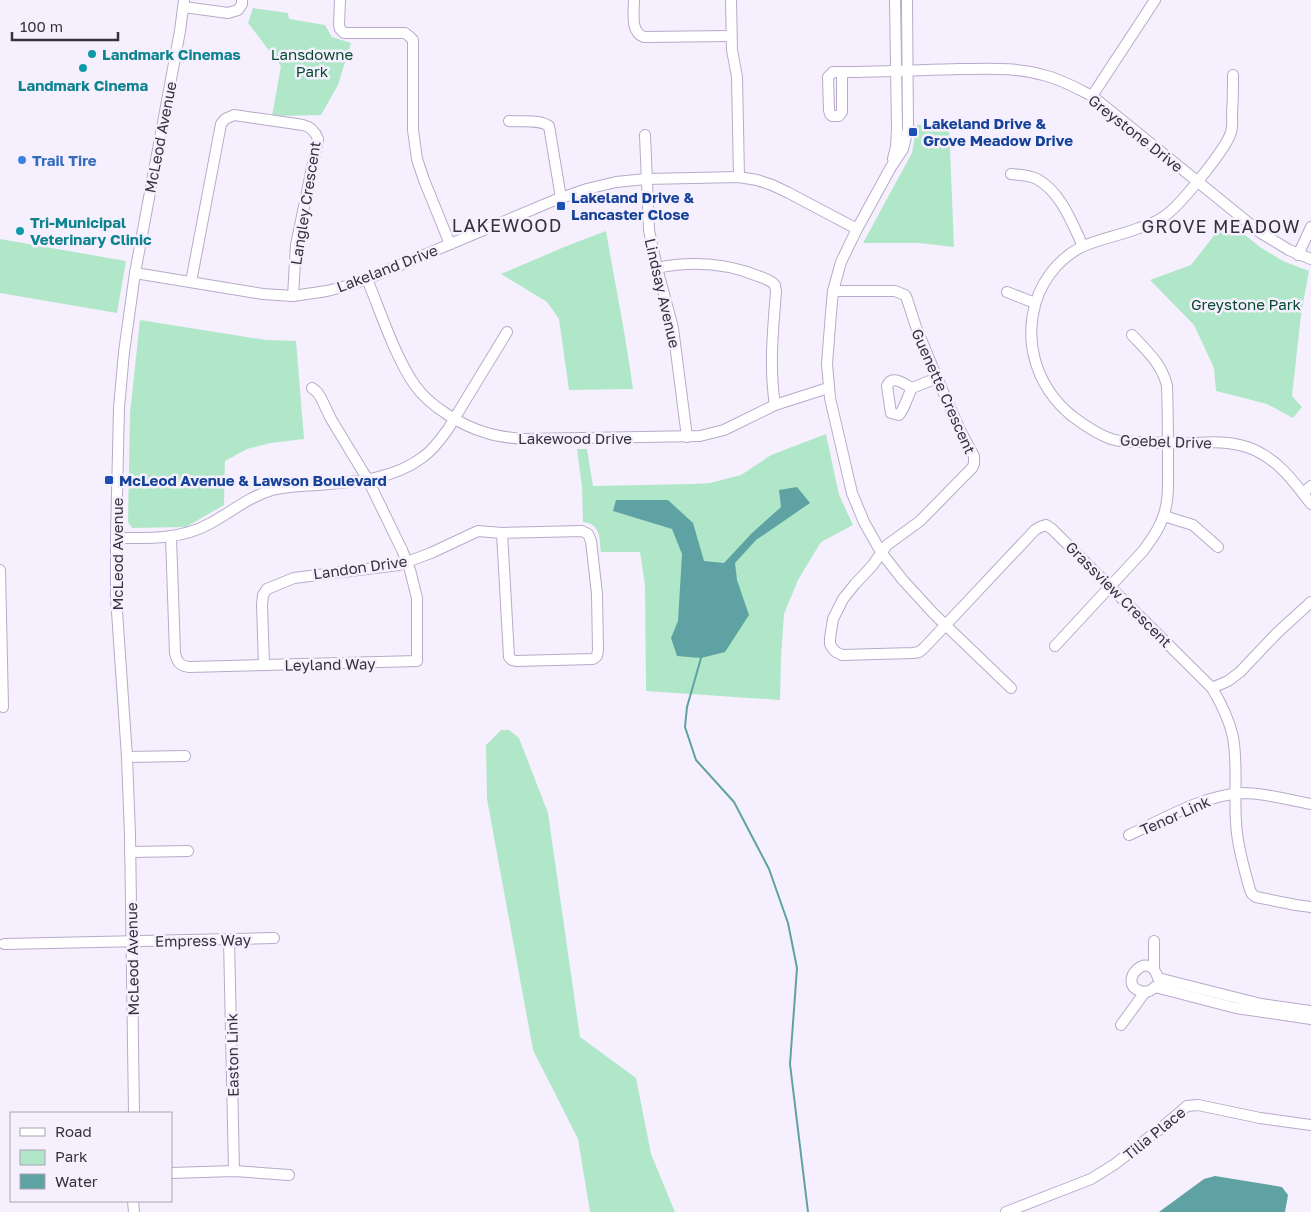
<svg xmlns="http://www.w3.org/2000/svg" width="1311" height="1212" font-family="'Golos Text',sans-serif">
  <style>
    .green { fill: #b1e7c9 }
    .water { fill: #5ea2a3 }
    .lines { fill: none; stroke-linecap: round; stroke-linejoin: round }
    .stream { stroke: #5ea2a3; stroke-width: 2 }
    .minor-casing { stroke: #b8aaca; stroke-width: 12 }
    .minor { stroke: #fff; stroke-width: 10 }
    .culture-dot { fill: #0f9aa8; stroke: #f6f0fe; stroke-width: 2 }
    .transit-dot { fill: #1a4fb4; stroke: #f6f0fe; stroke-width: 2 }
    .shop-dot { fill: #3f7fe0; stroke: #f6f0fe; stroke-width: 2 }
    .labels { text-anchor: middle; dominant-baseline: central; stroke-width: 5; stroke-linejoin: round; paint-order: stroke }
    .culture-label { font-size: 15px; font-weight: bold; fill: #0d838f; stroke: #f6f0fe; text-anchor: start }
    .park-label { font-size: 15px; fill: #064b30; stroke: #f6f0fe }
    .transit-label { font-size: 15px; font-weight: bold; fill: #164399; stroke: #f6f0fe; text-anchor: start }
    .street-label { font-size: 15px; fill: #36313e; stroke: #f6f0fe }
    .shop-label { font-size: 15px; font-weight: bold; fill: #366cbe; stroke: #f6f0fe; text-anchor: start }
    .quarter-label { font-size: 18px; letter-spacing: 1px; fill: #36313e; stroke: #f6f0fe }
  </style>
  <rect width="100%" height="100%" fill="#f6f0fe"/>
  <g class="green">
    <path d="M253,8L288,13L289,19L325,25L332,37L351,43L338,85L321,115L272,116L281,66L248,23Z"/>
    <path d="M949,124L954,247L919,243H863L912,153L917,125Z"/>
    <path d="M1226,220L1260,247L1283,261L1309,271L1301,315L1292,396L1302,407L1293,418L1267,404L1216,391L1214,368L1194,325L1150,280L1191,265Z"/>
    <path d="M606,231C615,284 626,336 633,389L569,390L559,319L547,302L501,274L569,245Z"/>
    <path d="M0,239L126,261L117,313L0,293Z"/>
    <path d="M140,320L266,340L296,341L304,439L271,443L247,449L225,461L224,505L186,527L132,528L128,522L130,413Z"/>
    <path d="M826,434L839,495L853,525L821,542L798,580L784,614L781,657L780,700L646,691L645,585L640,552H601C599,537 601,524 583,522L582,487L577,449H587L593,486L692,484L710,483L741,475L771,455Z"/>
    <path d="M501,730H509L519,738L548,813L580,1037L636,1078L651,1154L675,1212H590L578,1139L533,1050L487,799L486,745Z"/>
  </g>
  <g class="water">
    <path d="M797,487L810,503L756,540L735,563L737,580L749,615L725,652L701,658L677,656L671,638L678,621L682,554L672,529L613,511L616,500H668L693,523L704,561L724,563L752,533L781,507L779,490Z"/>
    <path d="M1215,1176L1282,1187L1288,1195L1285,1212H1159L1204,1179Z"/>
  </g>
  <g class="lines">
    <path class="stream" d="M701,658L687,707L685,727L696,760L734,802L769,869L788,923L797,968L790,1064L808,1212"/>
    <defs>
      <g id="minor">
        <path d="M340,0L339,25L340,29L344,33H405L409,36L413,40V130L417,159L424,180L450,244"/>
        <path d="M634,0C634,13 630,32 644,37L731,36"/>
        <path d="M731,0L732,50L737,77L739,177"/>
        <path d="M907,0L908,129L903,149L891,167L857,229L841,262L833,291L831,313L827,364L830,398L852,493L864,522L881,552L902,579L934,614L1011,688"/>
        <path d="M184,7L228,13L238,10L242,4V0"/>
        <path d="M842,72V112L839,116H832L830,114L829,110L828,77L833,72H842C881,72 920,70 960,69C987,69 1016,67 1043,75C1061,79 1076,88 1092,96L1261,233L1289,250L1311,259"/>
        <path d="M1233,75C1233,88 1233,100 1232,113C1232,119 1233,126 1231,132C1227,148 1181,204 1166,215C1158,221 1149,225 1139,228C1103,242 1076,239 1050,274C1032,298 1027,331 1035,360C1041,382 1055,402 1072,416C1084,425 1097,434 1111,439C1121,442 1131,442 1141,442C1159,443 1176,443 1194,443C1212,442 1229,441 1247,447C1276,457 1293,480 1311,504"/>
        <path d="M1092,96L1155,0"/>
        <path d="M509,121C522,122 539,119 549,126L561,198"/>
        <path d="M645,135L649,230L657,268L673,328L687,437"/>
        <path d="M893,159L896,147L897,129L895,0"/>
        <path d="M1011,174C1020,175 1029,175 1037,179C1061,192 1072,223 1083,246"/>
        <path d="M1298,255L1311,227"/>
        <path d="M657,268C690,261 726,263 758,276C764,278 770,280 775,285L776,292C773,330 769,367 775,405"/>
        <path d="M135,273L263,294L293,296L327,291L346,286L367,279L555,200L587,189L616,182L646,179L739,177L757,180L772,185L787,192L857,229"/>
        <path d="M367,279C381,313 394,354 414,384C429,406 462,426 487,433C499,437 512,438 524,439L700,436L724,430L775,405L828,388"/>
        <path d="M191,282L221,124L225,119L234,115L303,125C311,127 315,131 318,139L296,245L293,296"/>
        <path d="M833,291H895L905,295L907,299L916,327L937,378L960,430L974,456V464L972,468L920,521L887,545L872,566L855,584L843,599L833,619L830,638V644L833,649L836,652L842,655L913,653L919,652L924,648L1035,530L1040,527L1046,525L1052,529L1212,688C1221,703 1229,719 1233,737C1238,765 1234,794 1236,822C1237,844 1244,868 1250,890L1252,894L1256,897L1296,905L1311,907"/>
        <path d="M1007,292L1035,303"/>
        <path d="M912,388C904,384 892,374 887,386L891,413L899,415C904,410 908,395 912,388L937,378"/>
        <path d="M1303,493L1311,486"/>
        <path d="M1164,516L1193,525L1218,547"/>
        <path d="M171,537L175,653C177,662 180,666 189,667L417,661V598L410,570L402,550L368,480L331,419L321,398L317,392L312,388"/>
        <path d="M116,538C147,538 180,540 209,524C230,513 248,497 272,490C287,486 302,486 317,485C353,482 393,480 423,457C433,450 441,439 448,429L507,332"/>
        <path d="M0,570L3,707"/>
        <path d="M1055,646L1143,551C1151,540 1159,530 1163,517C1169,501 1168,484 1168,467C1168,440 1168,413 1167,386C1162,364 1147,351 1132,335"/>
        <path d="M264,665L262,605L263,595L267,589L294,578L399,565L431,553L478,531L502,533L582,531L588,534L591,541L597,594L598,650L597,656L593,659L516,661L512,660L509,657L502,533"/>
        <path d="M1212,688L1228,681L1240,672L1277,633L1311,602"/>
        <path d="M127,757L185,756"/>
        <path d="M1129,835C1164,819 1203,795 1243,793C1265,793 1289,800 1311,804"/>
        <path d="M130,852L188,851"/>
        <path d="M229,939L234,1171"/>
        <path d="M1154,941V969"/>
        <path d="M4,944L274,938"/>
        <path d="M1158,978L1261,1004L1311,1011"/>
        <path d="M1155,987L1236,1008L1311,1019"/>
        <path d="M1155,987C1151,991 1146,993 1140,991C1116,983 1149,947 1158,978"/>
        <path d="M1121,1025L1145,992"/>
        <path d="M134,1113L130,835L127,757L116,597V538L119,408L124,352L135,273L180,31L184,0"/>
        <path d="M171,1173L234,1171L289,1175"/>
        <path d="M133,1201L134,1212"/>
        <path d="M1006,1212L1091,1179L1115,1164L1161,1128L1187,1106L1198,1105L1260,1118L1311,1125"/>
      </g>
    </defs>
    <use href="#minor" class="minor-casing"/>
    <use href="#minor" class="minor"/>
  </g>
  <g class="culture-dot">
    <circle cx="92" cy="54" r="5"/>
    <circle cx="83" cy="68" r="5"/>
    <circle cx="20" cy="231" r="5"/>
  </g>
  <g class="transit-dot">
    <rect x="908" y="127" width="10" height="10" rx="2.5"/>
    <rect x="556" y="201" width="10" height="10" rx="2.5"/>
    <rect x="104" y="475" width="10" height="10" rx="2.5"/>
  </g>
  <circle class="shop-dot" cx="22" cy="160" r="5"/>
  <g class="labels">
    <g class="culture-label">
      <text x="102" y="54">Landmark Cinemas</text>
      <text x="83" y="85" text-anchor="middle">Landmark Cinema</text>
      <text x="30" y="222">Tri-Municipal<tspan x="30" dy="17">Veterinary Clinic</tspan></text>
    </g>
    <g class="park-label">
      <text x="312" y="54">Lansdowne<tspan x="312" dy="17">Park</tspan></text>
      <text x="1246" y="304">Greystone Park</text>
    </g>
    <g class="transit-label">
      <text x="923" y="123">Lakeland Drive &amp;<tspan x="923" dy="17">Grove Meadow Drive</tspan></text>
      <text x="571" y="197">Lakeland Drive &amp;<tspan x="571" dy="17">Lancaster Close</tspan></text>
      <text x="119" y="480">McLeod Avenue &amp; Lawson Boulevard</text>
    </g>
    <g class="street-label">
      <text transform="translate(1136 133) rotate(38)">Greystone Drive</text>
      <text transform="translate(160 137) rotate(-79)">McLeod Avenue</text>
      <text transform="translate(305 203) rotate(-81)">Langley Crescent</text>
      <text transform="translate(387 268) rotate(-21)">Lakeland Drive</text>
      <text transform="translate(663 293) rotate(77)">Lindsay Avenue</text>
      <text transform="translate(944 391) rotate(66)">Guenette Crescent</text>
      <text x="575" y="438">Lakewood Drive</text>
      <text transform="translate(1166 441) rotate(2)">Goebel Drive</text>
      <text transform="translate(117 554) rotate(-90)">McLeod Avenue</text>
      <text transform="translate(360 567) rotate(-8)">Landon Drive</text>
      <text transform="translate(1119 594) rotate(45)">Grassview Crescent</text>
      <text transform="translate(330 664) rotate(-1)">Leyland Way</text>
      <text transform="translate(1175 815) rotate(-24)">Tenor Link</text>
      <text transform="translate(203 940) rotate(-1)">Empress Way</text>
      <text transform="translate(132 959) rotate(-91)">McLeod Avenue</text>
      <text transform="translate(232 1055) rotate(-91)">Easton Link</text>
      <text transform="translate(1154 1133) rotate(-39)">Tilia Place</text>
    </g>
    <g class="shop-label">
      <text x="32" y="160">Trail Tire</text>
    </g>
    <g class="quarter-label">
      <text x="507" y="225">LAKEWOOD</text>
      <text x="1221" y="226">GROVE MEADOW</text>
    </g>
  </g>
  <rect x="10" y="1112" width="162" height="90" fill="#f6f0fe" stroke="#a9a4b1"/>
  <rect x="20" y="1128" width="25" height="8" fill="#ffffff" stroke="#a9a4b1"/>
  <text x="55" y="1137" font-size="15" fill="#36313e">Road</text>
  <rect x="20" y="1150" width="25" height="15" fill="#b1e7c9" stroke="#a9a4b1"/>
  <text x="55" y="1162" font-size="15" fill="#36313e">Park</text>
  <rect x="20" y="1174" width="25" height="15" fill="#5ea2a3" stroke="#a9a4b1"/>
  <text x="55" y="1187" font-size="15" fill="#36313e">Water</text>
  <path d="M12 32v8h106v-8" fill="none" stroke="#36313e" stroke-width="2.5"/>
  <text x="20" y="32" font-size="15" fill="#36313e" stroke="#f6f0fe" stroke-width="4" paint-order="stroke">100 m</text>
</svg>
